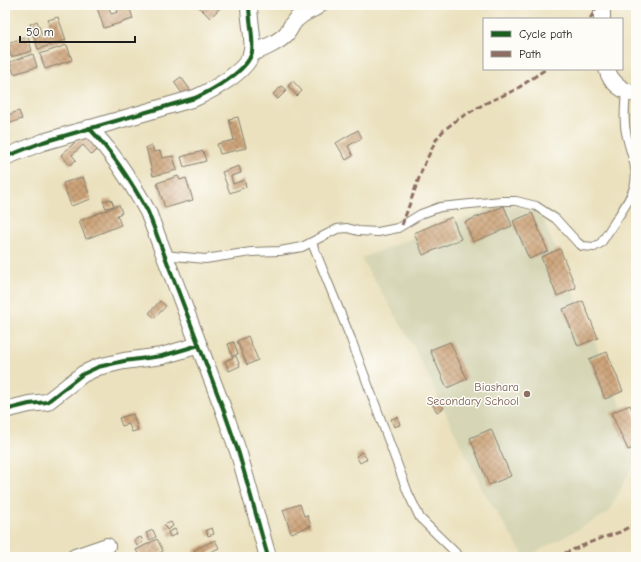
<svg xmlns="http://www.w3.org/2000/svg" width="641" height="562" font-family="'Comic Neue',sans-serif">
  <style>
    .built { fill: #d6d5b5 }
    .building { fill: url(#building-cross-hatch) }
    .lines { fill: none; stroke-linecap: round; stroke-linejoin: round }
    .lane-casing { stroke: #847e6d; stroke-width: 10 }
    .street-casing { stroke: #847e6d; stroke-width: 18 }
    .lane { stroke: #fff; stroke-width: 8 }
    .street { stroke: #fff; stroke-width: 16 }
    .quiet { stroke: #8d6e63; stroke-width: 3; stroke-dasharray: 6 3; stroke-linecap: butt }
    .cycleway-casing { stroke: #fdfcf7; stroke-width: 6 }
    .cycleway { stroke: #1b5e20; stroke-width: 4 }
    .education-dot { fill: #8d6e63; stroke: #fdfcf7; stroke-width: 1.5 }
    .labels { text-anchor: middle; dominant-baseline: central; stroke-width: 3; stroke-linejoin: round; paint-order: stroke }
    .education-label { font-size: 12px; fill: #785e54; stroke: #fdfcf7; text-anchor: end }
  </style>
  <defs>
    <pattern id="building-cross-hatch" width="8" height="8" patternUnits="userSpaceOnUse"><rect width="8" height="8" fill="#cda47a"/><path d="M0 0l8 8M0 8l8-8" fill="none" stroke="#a68563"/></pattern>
  </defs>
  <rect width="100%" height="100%" fill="#fdfcf7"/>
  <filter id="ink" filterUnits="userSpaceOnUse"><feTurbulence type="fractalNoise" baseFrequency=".025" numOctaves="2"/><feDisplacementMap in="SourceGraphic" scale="8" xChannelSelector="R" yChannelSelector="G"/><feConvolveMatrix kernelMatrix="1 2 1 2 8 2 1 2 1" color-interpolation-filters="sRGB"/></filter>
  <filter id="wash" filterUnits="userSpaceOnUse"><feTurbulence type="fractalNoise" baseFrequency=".012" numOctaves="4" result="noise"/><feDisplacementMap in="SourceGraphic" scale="16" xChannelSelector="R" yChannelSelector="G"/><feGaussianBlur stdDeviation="0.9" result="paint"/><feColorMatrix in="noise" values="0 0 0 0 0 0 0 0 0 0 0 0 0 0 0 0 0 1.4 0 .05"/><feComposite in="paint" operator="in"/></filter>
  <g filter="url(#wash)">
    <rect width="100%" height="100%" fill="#ebe1be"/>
    <path class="built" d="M505,203L540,212L636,441V460L608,513L527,557H525L483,491L414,347L361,258Z"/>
    <g id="blocks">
      <g class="building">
        <path d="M96,5H108L111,14L118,12L116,5H129L133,19L104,28Z"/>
        <path d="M197,5H223L210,18Z"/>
        <path d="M58,17L66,40L38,49L30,24L37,21L42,35L52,31L48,20Z"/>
        <path d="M28,37L32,51L11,57L7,43Z"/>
        <path d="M67,45L72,60L45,69L40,54Z"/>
        <path d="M33,54L37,67L14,74L10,62Z"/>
        <path d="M181,77L191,91L184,96L174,82Z"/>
        <path d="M293,81L302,91L297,96L288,86Z"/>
        <path d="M282,86L287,90L278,99L273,94Z"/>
        <path d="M19,111L22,119L5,125V116Z"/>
        <path d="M238,117L246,148L220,154L217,144L234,140L229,119Z"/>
        <path d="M358,130L362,138L348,146L353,156L346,160L336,143Z"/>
        <path d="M84,134L98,149L92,155L83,145L72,155L76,160L70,165L61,155Z"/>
        <path d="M152,146L154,152L160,151L162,158L173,156L177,170L153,176L146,147Z"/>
        <path d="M203,151L206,161L184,167L181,157Z"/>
        <path d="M239,166L241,173L231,176L233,184L244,180L246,187L230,193L222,172Z"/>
        <path d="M178,176L180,180L186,178L193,200L165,208L157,183Z"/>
        <path d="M83,177L91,199L71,206L63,183Z"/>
        <path d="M111,199L114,206L106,208L103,201Z"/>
        <path d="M119,205L122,213L117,215L121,225L86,239L79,221Z"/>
        <path d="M504,206L512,226L473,242L465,222Z"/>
        <path d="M532,213L548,251L529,259L513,221Z"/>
        <path d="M452,217L461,239L423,255L414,233Z"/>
        <path d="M560,249L576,288L557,296L541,257Z"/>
        <path d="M160,301L166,306L155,318L149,313Z"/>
        <path d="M583,301L598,338L578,346L563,309Z"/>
        <path d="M248,336L258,360L247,365L237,341Z"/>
        <path d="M234,342L238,354L232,356L228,344Z"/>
        <path d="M450,342L467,379L447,388L430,350Z"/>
        <path d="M607,352L623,391L605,399L589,359Z"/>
        <path d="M236,356L240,366L229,371L225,361Z"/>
        <path d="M438,399L444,408L437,412L431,402Z"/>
        <path d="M630,405L636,417V447L628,450L611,413Z"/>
        <path d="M133,414L138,430L132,432L129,424L122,426L119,418Z"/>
        <path d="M398,417L400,425L394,427L391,419Z"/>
        <path d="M491,429L511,476L489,485L470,438Z"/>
        <path d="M362,452L367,459L360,463L356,456Z"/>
        <path d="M300,504L304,516L307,515L311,526L291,533L283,510Z"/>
        <path d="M171,522L173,526L167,530L164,525Z"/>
        <path d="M212,528L214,534L208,536L206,530Z"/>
        <path d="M175,529L177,534L170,537L168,532Z"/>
        <path d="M153,530L156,537L150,540L146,533Z"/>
        <path d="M141,537L143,542L137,546L134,540Z"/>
        <path d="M157,539L163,551L152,557H140L136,550Z"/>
        <path d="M215,540L219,548L208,553L209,557H197L194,550Z"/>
        <path d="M317,553L318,557H304Z"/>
      </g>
    </g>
  </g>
  <g filter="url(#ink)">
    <use href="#blocks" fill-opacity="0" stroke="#847e6d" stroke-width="1"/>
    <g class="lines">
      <defs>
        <g id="lane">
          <path d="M312,243L351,339L408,493L420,518L460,557"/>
          <path d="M164,255L205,259L251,252L280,251L302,247L337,229L347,228L358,231L378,232L398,228L421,214L440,207L501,201H516L536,206L556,219L577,242L582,246L594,247L601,243L605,237C614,222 633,198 635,183C638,167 630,152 627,137C623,122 625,106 626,91"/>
        </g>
        <g id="street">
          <path d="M602,5V19"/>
          <path d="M251,53C262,50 281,41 287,33C291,28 292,22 298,18C304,12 313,10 319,5"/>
          <path d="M607,69C610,82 623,92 636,94"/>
          <path d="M89,128C113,153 131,181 148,212L224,411L239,454L268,557"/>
          <path d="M5,157L43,142L195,98C211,91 248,71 252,52C254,39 249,20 249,5"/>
          <path d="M5,410L29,404L47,402L83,374L98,367L124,361L162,356L199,345"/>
          <path d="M75,557L107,546"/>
        </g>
      </defs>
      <use href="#lane" class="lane-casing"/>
      <use href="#street" class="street-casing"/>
      <use href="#lane" class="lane"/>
      <use href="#street" class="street"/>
      <g class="quiet">
        <path d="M590,19L598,5"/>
        <path d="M402,225L423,167L437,138L444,130L458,119L486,103L515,90L546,69"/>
        <path d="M556,557L596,540L620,532L636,523"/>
      </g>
      <defs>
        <g id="cycleway">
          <path d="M89,128C113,153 131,181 148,212L224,411L239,454L268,557"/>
          <path d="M5,157L43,142L195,98C211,91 248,71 252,52C254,39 249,20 249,5"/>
          <path d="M5,410L29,404L47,402L83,374L98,367L124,361L162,356L199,345"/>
        </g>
      </defs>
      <use href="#cycleway" class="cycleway-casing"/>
      <use href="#cycleway" class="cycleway"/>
    </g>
  </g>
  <circle class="education-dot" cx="527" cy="394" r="4"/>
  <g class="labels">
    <g class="education-label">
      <text x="519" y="387">Biashara<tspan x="519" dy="14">Secondary School</tspan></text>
    </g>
  </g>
  <rect width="641" height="562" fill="none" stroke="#fdfcf7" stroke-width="20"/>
  <rect x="483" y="18" width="140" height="52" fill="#fdfcf7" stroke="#a3a29f"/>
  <rect x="491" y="31" width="20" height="6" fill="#1b5e20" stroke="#a3a29f"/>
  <text x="519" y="38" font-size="12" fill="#1c1c1c">Cycle path</text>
  <rect x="491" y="51" width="20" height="6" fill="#8d6e63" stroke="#a3a29f"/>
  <text x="519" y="58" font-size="12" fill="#1c1c1c">Path</text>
  <path d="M20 36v6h115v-6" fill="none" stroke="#1c1c1c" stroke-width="2"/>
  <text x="26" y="36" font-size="12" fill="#1c1c1c" stroke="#fdfcf7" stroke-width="3" paint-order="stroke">50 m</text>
</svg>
